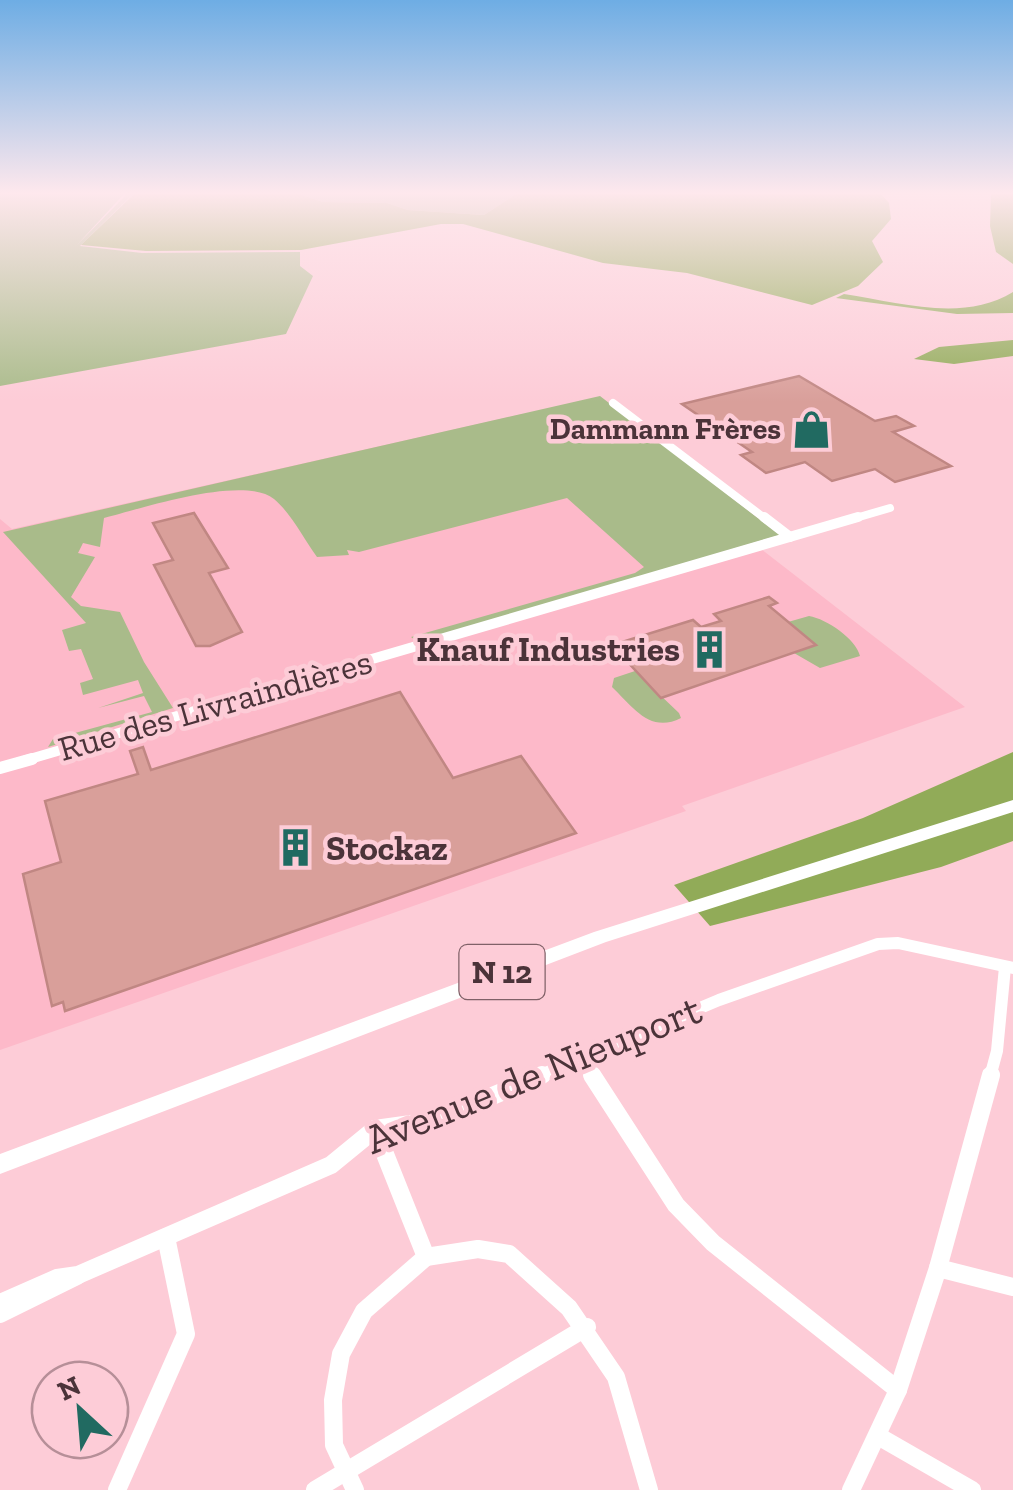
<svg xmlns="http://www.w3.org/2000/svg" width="1013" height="1490" font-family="'Zilla Slab',serif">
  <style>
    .built { fill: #fdb9c9 }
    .green { fill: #a9bb8a }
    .forest { fill: #91ab58 }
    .building { fill: #d99f9a; stroke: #c08783; stroke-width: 2.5 }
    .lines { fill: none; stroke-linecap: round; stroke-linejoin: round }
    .minor-far3 { stroke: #fff; stroke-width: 8 }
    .minor-far2 { stroke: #fff; stroke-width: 10 }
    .minor-far1 { stroke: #fff; stroke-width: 12 }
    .minor { stroke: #fff; stroke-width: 18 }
    .major { fill: #fff; fill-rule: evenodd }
    .labels { text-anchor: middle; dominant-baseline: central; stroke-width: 9; stroke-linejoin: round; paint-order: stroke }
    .far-poi-label { font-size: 30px; font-weight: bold; fill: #4b3339; stroke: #fdccd7; text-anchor: end }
    .shield { fill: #fdccd7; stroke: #806168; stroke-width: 2.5 }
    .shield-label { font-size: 32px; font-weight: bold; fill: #4b3339 }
    .poi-label { font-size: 35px; font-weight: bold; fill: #4b3339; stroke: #fdccd7; text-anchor: end }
    .street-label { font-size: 35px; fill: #4b3339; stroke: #fdccd7 }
    .near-street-label { font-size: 42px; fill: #4b3339; stroke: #fdccd7 }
  </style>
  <rect width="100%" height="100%" fill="#fdccd7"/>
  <path class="built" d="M522,414L761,549L965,707L682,806L686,811L0,1050V519L12,529Z"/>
  <g class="green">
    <path d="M0,194H124L76,246L127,194H133L80,246L142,253L300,252V266L313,276L286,334L0,386Z"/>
    <path d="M299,194H516L484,215L408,210L387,203L323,202Z"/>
    <path d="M600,396L780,535L418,642L411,637L635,573L644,567L567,498L359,552L347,550L349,555L317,557C304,539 291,513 274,499C243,474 140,509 104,518L100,547L83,543L78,553L95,557L71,597L81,606L120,612L144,662L173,708L48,747L53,739L152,712L144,696L98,708L143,693L138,680L83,695L80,683L93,679L81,649L69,651L62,630L86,623L3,532Z"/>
    <path d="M809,616C827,619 856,639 860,656L820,668L794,653L815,645L788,622Z"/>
    <path d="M635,671L679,713L681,718C650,734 633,707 612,687L614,678Z"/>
  </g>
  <g class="forest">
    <path d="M134,194H299L323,202L387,203L408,210L484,215L516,194H881L889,203L891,219L872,241L883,262L858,286L812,305L687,273L603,263L463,224H441L301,250L146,251L81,245Z"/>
    <path d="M991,194H1013V264L996,252L990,226Z"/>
    <path d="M1013,292V313L957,314L836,298L844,294C898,302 963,323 1013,292Z"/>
    <path d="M1013,340V356L954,364L914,359L939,347Z"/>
    <path d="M1013,752V841L941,867L710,926L674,885L863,818Z"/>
  </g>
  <g class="building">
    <path d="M799,376L875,421L896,416L914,426L893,432L951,466L895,482L875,469L832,481L805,462L766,473L741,455L752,452L682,404Z"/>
    <path d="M194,513L228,568L209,573L242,632L210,646H196L154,565L173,560L153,523Z"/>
    <path d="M769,597L777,603L769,606L816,645L661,698L612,645L693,620L701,627L721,621L714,614Z"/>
    <path d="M400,692L453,778L521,756L576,833L65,1011L63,1002L52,1006L23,874L61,862L45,801L138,774L130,751L143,747L151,770Z"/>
  </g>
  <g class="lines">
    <g class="minor-far3">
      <path d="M613,403L767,520"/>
      <path d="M849,520L890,508"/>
    </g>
    <g class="minor-far2">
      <path d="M764,517L790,537"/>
      <path d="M23,761L858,517"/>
    </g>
    <g class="minor-far1">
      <path d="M0,768L32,759"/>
      <path d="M580,1057L593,1077"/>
      <path d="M536,1077L719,1000L878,944L898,943L1013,968"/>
      <path d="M990,1077L997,1051L1005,967"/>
    </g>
    <g class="minor">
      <path d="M592,1075L676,1205L713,1243L898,1390"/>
      <path d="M375,1129L426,1257L478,1249L509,1254L569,1308L616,1377L649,1490"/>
      <path d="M938,1268L1013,1287"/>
      <path d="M0,1303L57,1278L78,1275L331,1165L375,1129L433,1121L542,1075"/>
      <path d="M0,1314L77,1276"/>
      <path d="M878,1436L972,1490"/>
      <path d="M117,1490L186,1334L166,1237"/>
      <path d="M315,1490L587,1327"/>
      <path d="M355,1490L334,1445L333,1400L341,1354L364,1311L426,1257"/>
      <path d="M851,1490L898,1390L938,1268L991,1075"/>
    </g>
    <path class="major" d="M1013,800V812L606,942L0,1174V1154L594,932Z"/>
  </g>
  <linearGradient id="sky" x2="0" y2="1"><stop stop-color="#6eade4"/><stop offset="0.48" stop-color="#fee8ed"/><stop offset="1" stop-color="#fee8ed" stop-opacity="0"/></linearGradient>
  <rect width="1013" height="402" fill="url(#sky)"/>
  <defs>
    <symbol id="shop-bare" viewBox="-9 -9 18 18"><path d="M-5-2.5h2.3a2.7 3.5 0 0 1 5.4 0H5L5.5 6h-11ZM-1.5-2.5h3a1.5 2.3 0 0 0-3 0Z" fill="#216a61" stroke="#fdccd7" stroke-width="2.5" paint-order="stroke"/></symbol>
    <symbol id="building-bare" viewBox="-9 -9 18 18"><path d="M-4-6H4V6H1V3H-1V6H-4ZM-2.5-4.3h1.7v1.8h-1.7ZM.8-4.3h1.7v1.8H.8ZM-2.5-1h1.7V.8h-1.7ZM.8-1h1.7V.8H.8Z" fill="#216a61" stroke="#fdccd7" stroke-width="2.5" paint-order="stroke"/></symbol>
  </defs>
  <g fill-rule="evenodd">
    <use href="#shop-bare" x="784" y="402" width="55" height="55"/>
    <use href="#building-bare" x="682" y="622" width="55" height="55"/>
    <use href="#building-bare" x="268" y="820" width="55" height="55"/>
  </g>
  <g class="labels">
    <g class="far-poi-label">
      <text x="781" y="429">Dammann Frères</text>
    </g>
    <rect class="shield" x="459.5" y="945" width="85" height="54" rx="8"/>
    <g class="shield-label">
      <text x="502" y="972">N 12</text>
    </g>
    <g class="poi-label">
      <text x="680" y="649">Knauf Industries</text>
      <text x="326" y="848" text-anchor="start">Stockaz</text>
    </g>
    <g class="street-label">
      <text transform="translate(215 705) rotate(-16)">Rue des Livraindières</text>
    </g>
    <g class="near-street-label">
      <text transform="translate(533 1074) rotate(-22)">Avenue de Nieuport</text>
    </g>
  </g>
  <g transform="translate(80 1410) rotate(334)"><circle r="48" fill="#fdccd7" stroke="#b68f98" stroke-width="2.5"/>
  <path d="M0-8L18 38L0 25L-18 38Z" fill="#216a61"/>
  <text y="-15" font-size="28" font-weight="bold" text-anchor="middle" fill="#4b3339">N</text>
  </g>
</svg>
